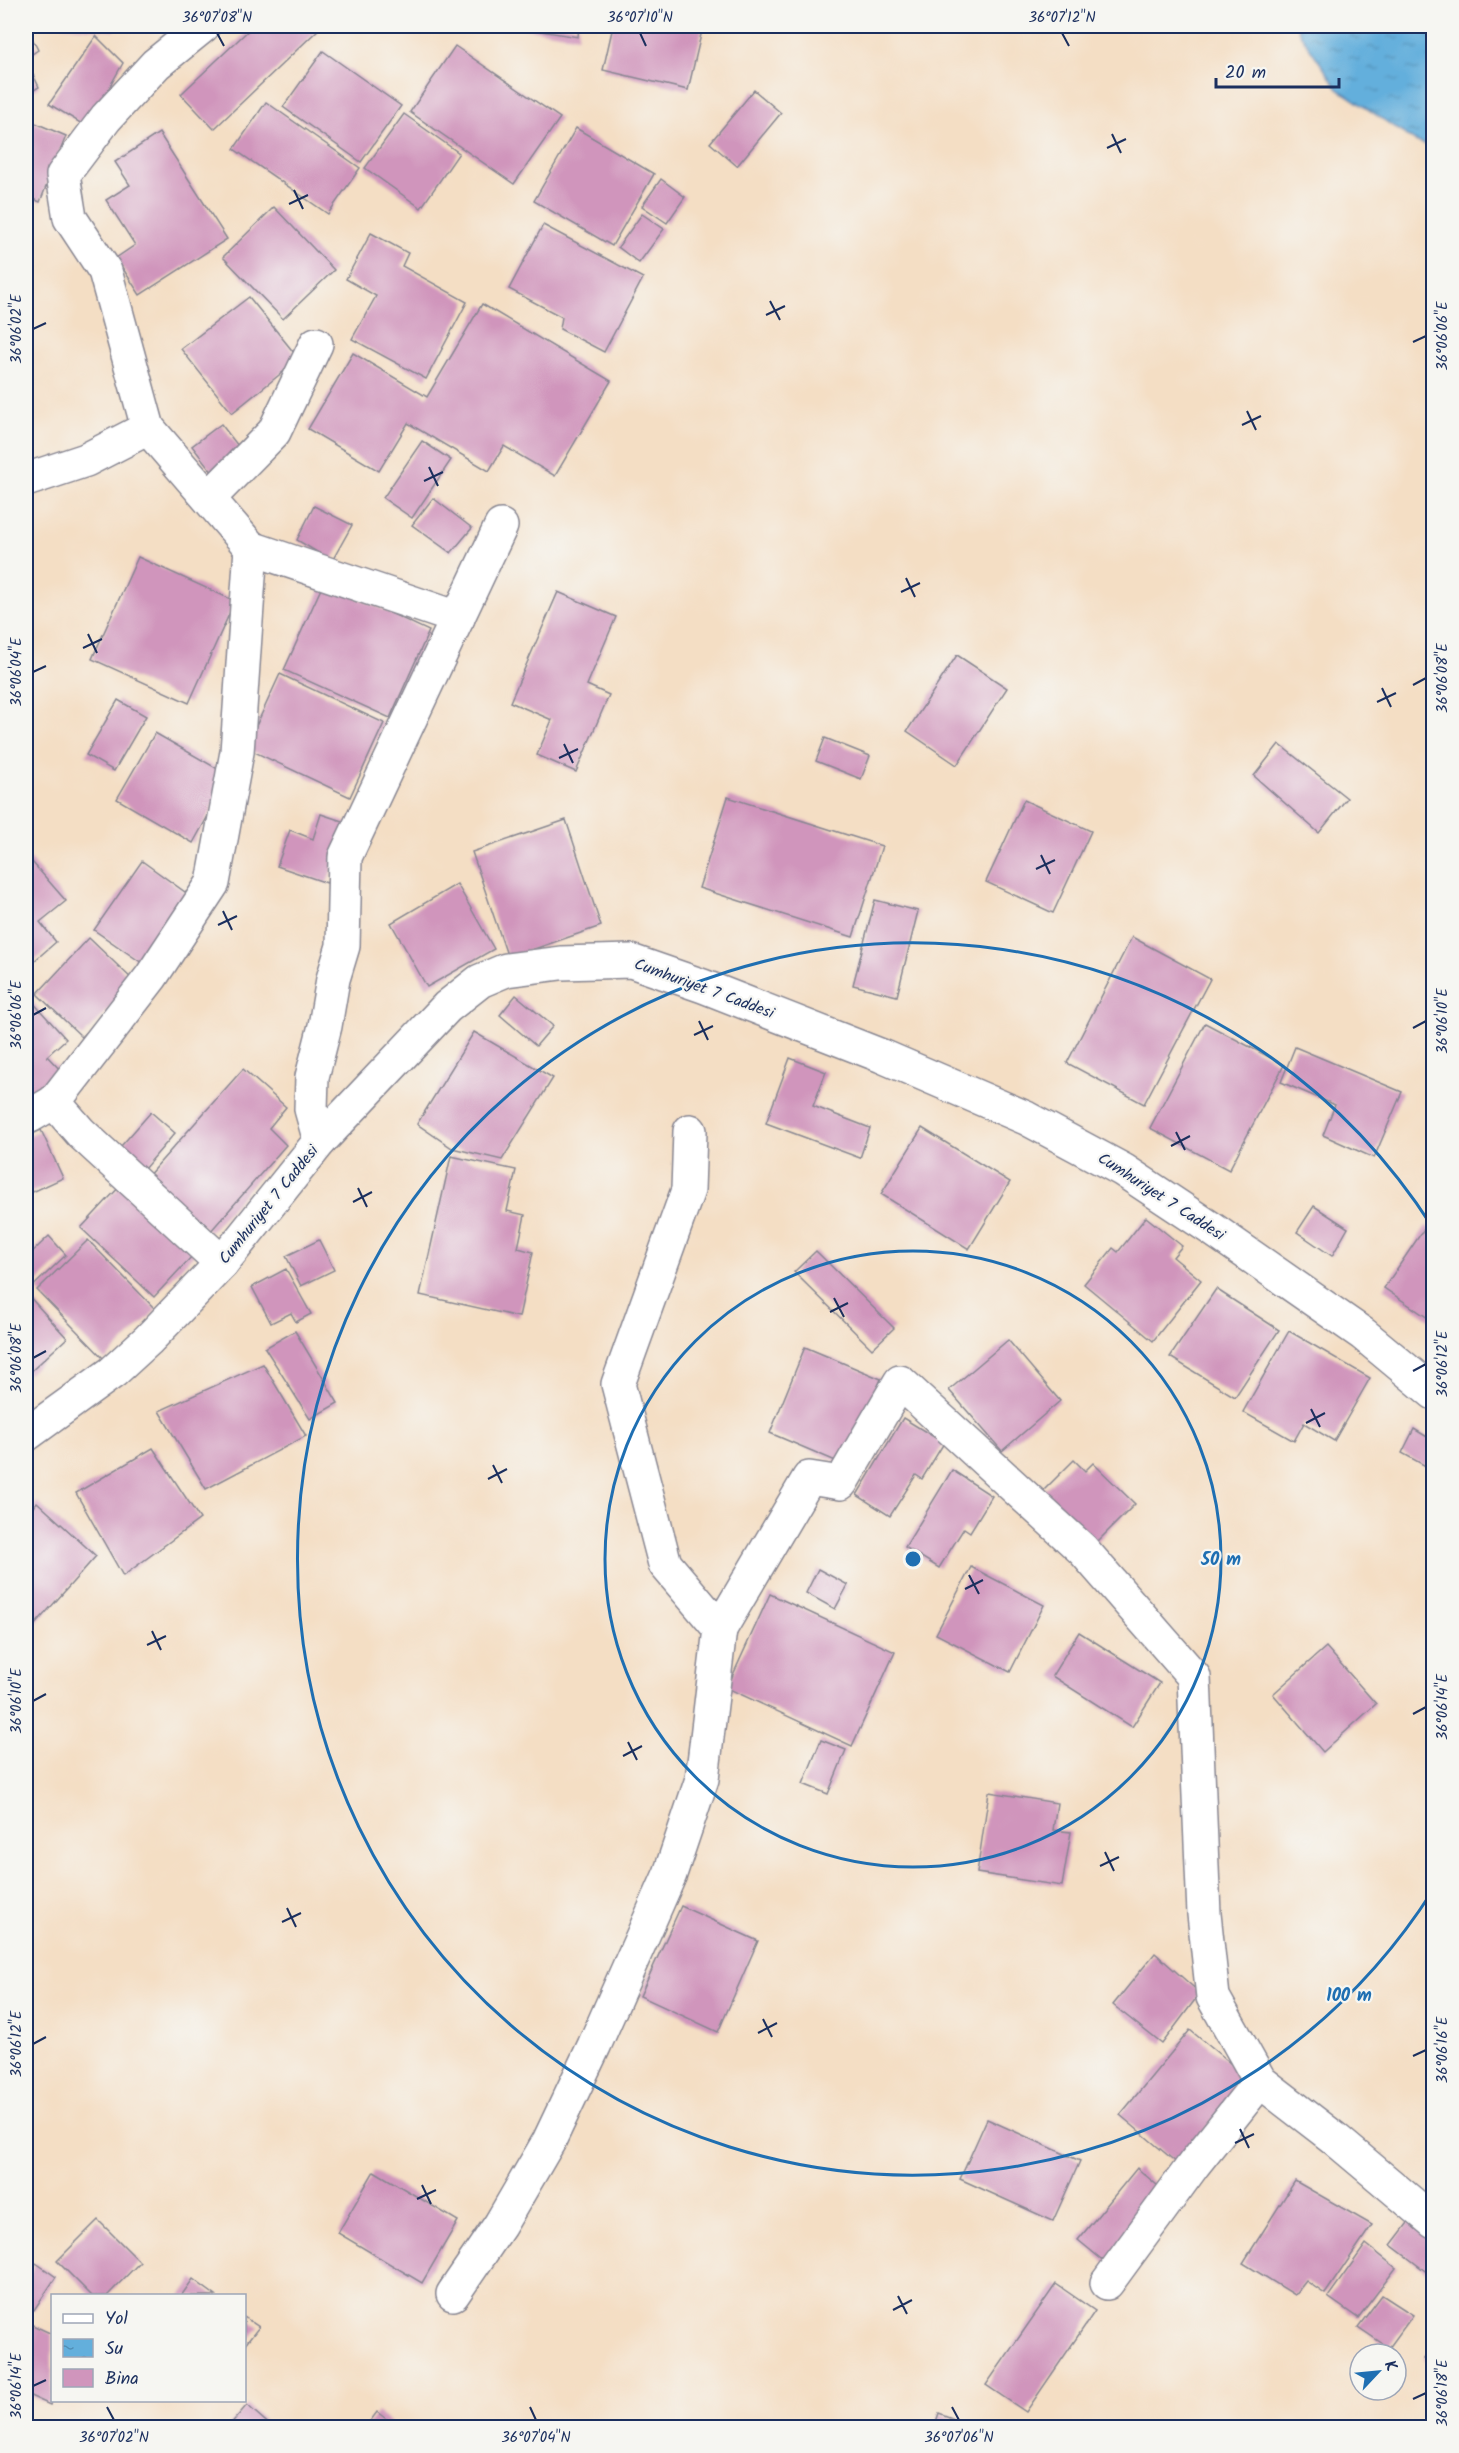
<svg xmlns="http://www.w3.org/2000/svg" width="1459" height="2453" font-family="Kalam,sans-serif">
  <style>
    .water { fill: url(#water-ripples); stroke: #3f6f9d; stroke-width: 1.5 }
    .building { fill: #d095bc }
    .lines { fill: none; stroke-linecap: round; stroke-linejoin: round }
    .minor-casing { stroke: #888691; stroke-width: 36 }
    .secondary-casing { stroke: #888691; stroke-width: 36 }
    .minor { stroke: #fff; stroke-width: 33 }
    .secondary { stroke: #fff; stroke-width: 33 }
    .ticks { fill: none; stroke: #1b2f5e; stroke-width: 2 }
    .ring { fill: none; stroke: #1f6fb2; stroke-width: 3 }
    .labels { text-anchor: middle; dominant-baseline: central; stroke-width: 4.5; stroke-linejoin: round; paint-order: stroke }
    .street-label { font-size: 16px; fill: #1b2f5e; stroke: #f6f6f2 }
    .centre { fill: #1f6fb2; stroke: #f6f6f2; stroke-width: 3 }
    .ring-label { font-size: 18px; text-anchor: middle; font-weight: bold; fill: #1f6fb2; stroke: #f6f6f2; stroke-width: 4.5; stroke-linejoin: round; paint-order: stroke }
    .neatline { fill: none; stroke: #1b2f5e; stroke-width: 2 }
    .ticks-label { font-size: 15px; text-anchor: middle; fill: #1b2f5e }
  </style>
  <defs>
    <pattern id="water-ripples" width="26" height="14" patternUnits="userSpaceOnUse" patternTransform="scale(1.5)"><rect width="26" height="14" fill="#63afdc"/><path d="M2 4q2-2 4 0t4 0M15 11q2-2 4 0t4 0" fill="none" stroke="#518fb6"/></pattern>
  </defs>
  <rect width="100%" height="100%" fill="#f6f6f2"/>
  <filter id="ink" filterUnits="userSpaceOnUse"><feTurbulence type="fractalNoise" baseFrequency=".0167" numOctaves="2"/><feDisplacementMap in="SourceGraphic" scale="12" xChannelSelector="R" yChannelSelector="G"/><feConvolveMatrix kernelMatrix="1 2 1 2 8 2 1 2 1" color-interpolation-filters="sRGB"/></filter>
  <filter id="wash" filterUnits="userSpaceOnUse"><feTurbulence type="fractalNoise" baseFrequency=".008" numOctaves="4" result="noise"/><feDisplacementMap in="SourceGraphic" scale="24" xChannelSelector="R" yChannelSelector="G"/><feGaussianBlur stdDeviation="1.35" result="paint"/><feColorMatrix in="noise" values="0 0 0 0 0 0 0 0 0 0 0 0 0 0 0 0 0 1.4 0 .05"/><feComposite in="paint" operator="in"/></filter>
  <g filter="url(#wash)">
    <rect width="100%" height="100%" fill="#f4dec4"/>
    <path class="water" d="M1297,26H1433V147L1415,141L1338,89L1299,32Z"/>
    <g id="blocks">
      <g class="building">
        <path d="M26,26L38,50L26,58Z"/>
        <path d="M60,26H116L115,31Z"/>
        <path d="M253,26H322L214,129L181,94Z"/>
        <path d="M510,26H579L578,37Z"/>
        <path d="M613,26H703L688,90L603,70Z"/>
        <path d="M96,36L123,63L87,127L49,104Z"/>
        <path d="M455,46L560,118L514,184L410,112Z"/>
        <path d="M323,51L401,106L361,162L283,107Z"/>
        <path d="M26,60L39,87L26,95Z"/>
        <path d="M754,90L781,113L737,166L710,143Z"/>
        <path d="M266,102L360,168L328,214L234,149Z"/>
        <path d="M404,114L459,153L421,208L365,168Z"/>
        <path d="M26,119L66,136L40,202L26,196Z"/>
        <path d="M576,128L654,174L612,246L534,201Z"/>
        <path d="M159,133L227,239L140,295L116,258L135,245L106,200L130,185L115,162Z"/>
        <path d="M661,179L685,197L667,223L642,206Z"/>
        <path d="M274,207L334,270L283,319L223,257Z"/>
        <path d="M642,214L664,229L639,263L618,247Z"/>
        <path d="M543,225L643,278L604,352L560,329L562,317L509,289Z"/>
        <path d="M371,233L408,253L402,266L467,302L426,379L352,339L376,296L346,279Z"/>
        <path d="M249,297L299,359L232,413L181,349Z"/>
        <path d="M482,304L611,381L555,476L504,446L489,471L408,423L379,471L308,429L353,353L427,397Z"/>
        <path d="M221,424L242,451L213,473L192,446Z"/>
        <path d="M422,441L451,460L412,518L383,498Z"/>
        <path d="M433,498L472,528L451,553L412,525Z"/>
        <path d="M314,506L352,525L332,561L297,540Z"/>
        <path d="M138,557L235,601L189,703L92,659Z"/>
        <path d="M324,582L429,631L390,718L284,670Z"/>
        <path d="M558,592L616,617L587,685L609,695L576,772L537,755L552,720L510,702Z"/>
        <path d="M957,655L1007,688L957,765L907,731Z"/>
        <path d="M280,674L384,723L350,797L246,748Z"/>
        <path d="M118,700L146,716L114,771L86,755Z"/>
        <path d="M155,733L230,776L193,843L117,799Z"/>
        <path d="M825,738L870,756L861,779L816,761Z"/>
        <path d="M1279,744L1347,798L1319,833L1254,776Z"/>
        <path d="M728,797L882,846L853,937L699,888Z"/>
        <path d="M1024,800L1091,831L1053,913L986,882Z"/>
        <path d="M321,814L348,823L327,883L277,866L290,830L313,839Z"/>
        <path d="M566,820L601,926L508,958L472,852Z"/>
        <path d="M26,855L66,901L40,922L56,942L26,968Z"/>
        <path d="M142,861L189,895L142,963L94,930Z"/>
        <path d="M457,884L494,949L427,987L391,923Z"/>
        <path d="M875,900L918,911L897,996L853,985Z"/>
        <path d="M1132,937L1210,979L1144,1104L1067,1063Z"/>
        <path d="M89,938L135,982L82,1037L37,994Z"/>
        <path d="M516,995L553,1026L536,1046L500,1015Z"/>
        <path d="M29,998L66,1039L47,1056L62,1072L27,1103L26,1001Z"/>
        <path d="M1205,1023L1284,1065L1229,1170L1150,1128Z"/>
        <path d="M474,1032L553,1078L502,1160L452,1148L417,1124Z"/>
        <path d="M1295,1047L1402,1092L1374,1158L1323,1135L1335,1105L1281,1082Z"/>
        <path d="M790,1058L826,1072L813,1106L870,1128L860,1158L766,1123Z"/>
        <path d="M243,1069L286,1107L269,1128L286,1145L210,1232L147,1177Z"/>
        <path d="M151,1112L175,1133L138,1176L114,1154Z"/>
        <path d="M922,1128L1010,1182L969,1249L881,1194Z"/>
        <path d="M41,1130L63,1178L26,1195V1137Z"/>
        <path d="M451,1156L516,1170L507,1211L525,1215L518,1248L533,1252L519,1317L420,1295Z"/>
        <path d="M121,1185L194,1254L154,1297L81,1228Z"/>
        <path d="M1314,1206L1348,1228L1332,1256L1297,1232Z"/>
        <path d="M1146,1217L1182,1246L1173,1257L1201,1280L1153,1341L1084,1284L1113,1248L1118,1252Z"/>
        <path d="M1426,1226L1434,1231V1322L1384,1288Z"/>
        <path d="M49,1236L66,1255L26,1293L67,1338L28,1374L26,1371V1258Z"/>
        <path d="M88,1240L156,1310L105,1360L37,1290Z"/>
        <path d="M319,1240L334,1270L301,1286L286,1256Z"/>
        <path d="M816,1251L894,1328L872,1349L794,1272Z"/>
        <path d="M286,1269L311,1314L296,1322L291,1313L271,1323L252,1287Z"/>
        <path d="M1216,1289L1279,1330L1235,1397L1170,1357Z"/>
        <path d="M295,1331L338,1403L310,1419L265,1348Z"/>
        <path d="M1289,1331L1370,1378L1334,1441L1304,1423L1294,1441L1243,1412Z"/>
        <path d="M1008,1340L1060,1401L1002,1451L949,1390Z"/>
        <path d="M805,1347L881,1379L845,1465L770,1433Z"/>
        <path d="M263,1364L306,1436L206,1489L159,1411Z"/>
        <path d="M903,1418L944,1443L922,1479L916,1475L890,1516L857,1495Z"/>
        <path d="M1414,1429L1434,1441V1464L1431,1469L1402,1453Z"/>
        <path d="M153,1448L200,1519L123,1576L76,1493Z"/>
        <path d="M1074,1460L1085,1471L1093,1463L1135,1504L1096,1543L1043,1491Z"/>
        <path d="M952,1470L992,1496L970,1532L964,1528L939,1568L905,1547Z"/>
        <path d="M37,1502L96,1556L33,1627L26,1620V1516Z"/>
        <path d="M971,1567L1044,1605L1010,1672L936,1634Z"/>
        <path d="M818,1569L848,1585L835,1609L806,1593Z"/>
        <path d="M770,1594L895,1652L852,1746L727,1688Z"/>
        <path d="M1079,1632L1160,1683L1132,1727L1052,1676Z"/>
        <path d="M1326,1647L1376,1704L1323,1752L1273,1694Z"/>
        <path d="M821,1740L846,1750L828,1794L803,1784Z"/>
        <path d="M989,1792L1057,1803L1053,1830L1071,1832L1062,1886L977,1873Z"/>
        <path d="M681,1906L758,1941L718,2032L640,1996Z"/>
        <path d="M1155,1953L1200,1993L1162,2044L1113,2005Z"/>
        <path d="M1190,2030L1248,2078L1177,2163L1120,2115Z"/>
        <path d="M987,2119L1080,2161L1053,2221L960,2179Z"/>
        <path d="M1137,2168L1165,2192L1106,2263L1078,2240Z"/>
        <path d="M374,2171L458,2221L422,2283L338,2233Z"/>
        <path d="M1295,2181L1372,2225L1325,2294L1306,2281L1295,2295L1243,2263Z"/>
        <path d="M1414,2215L1434,2230V2265L1428,2273L1391,2245Z"/>
        <path d="M98,2220L140,2262L107,2296H92L57,2261Z"/>
        <path d="M1366,2244L1396,2268L1358,2318L1328,2297Z"/>
        <path d="M36,2263L56,2277L34,2310L26,2305V2281Z"/>
        <path d="M193,2279L216,2296H181Z"/>
        <path d="M1056,2284L1095,2311L1026,2412L986,2385Z"/>
        <path d="M1382,2295L1413,2315L1389,2348L1358,2327Z"/>
        <path d="M244,2317L259,2327L244,2346Z"/>
        <path d="M26,2322L52,2334V2400L50,2405L26,2394Z"/>
        <path d="M1434,2348V2368L1424,2359Z"/>
        <path d="M247,2405L273,2428L229,2426Z"/>
        <path d="M377,2412L398,2428H365Z"/>
        <path d="M939,2413L975,2427V2428H934Z"/>
      </g>
    </g>
  </g>
  <g filter="url(#ink)">
    <use href="#blocks" fill-opacity="0" stroke="#888691" stroke-width="1.5"/>
    <g class="lines">
      <defs>
        <g id="minor">
          <path d="M203,26L156,64L106,118L63,175L70,218L105,271L148,428L251,548L237,752L213,883L151,977L54,1102L81,1133L222,1263"/>
          <path d="M26,480L86,460L148,428"/>
          <path d="M209,498L274,432L316,344"/>
          <path d="M251,548L458,618"/>
          <path d="M26,1112L30,1116L54,1102"/>
          <path d="M320,1141L311,1109L312,1077L325,1026L333,979L343,946L345,857L501,526"/>
          <path d="M720,1629L809,1478L841,1483L900,1382L1083,1550L1194,1677L1204,1914L1213,1997L1260,2081L1334,2138L1434,2222"/>
          <path d="M1107,2283L1194,2164L1260,2081"/>
          <path d="M453,2294L500,2225L549,2141L594,2046L670,1874L702,1779L720,1629L665,1564L618,1384L688,1190L690,1131"/>
        </g>
        <path id="secondary" d="M26,1435L113,1372L148,1340L222,1263L320,1141L447,1007L480,981L506,970L561,963L631,961L703,986L882,1056L1026,1118L1123,1170L1212,1229L1363,1334L1434,1393"/>
      </defs>
      <use href="#minor" class="minor-casing"/>
      <use href="#secondary" class="secondary-casing"/>
      <use href="#minor" class="minor"/>
      <use href="#secondary" class="secondary"/>
    </g>
  </g>
  <path class="ticks" d="M217,33L224,46M640,33L646,46M1062,33L1069,46M1112,134L1121,153M1107,148L1126,139M294,190L303,209M289,204L308,195M770,301L780,320M766,315L785,306M33,329L46,323M1413,342L1426,336M1247,411L1256,430M1242,425L1261,416M429,467L438,486M424,481L443,472M906,578L915,597M901,592L920,583M88,634L97,653M83,648L102,639M33,672L46,666M1413,685L1426,678M1382,688L1391,707M1377,702L1396,693M564,744L573,763M559,758L578,749M1041,855L1050,874M1036,869L1055,860M223,911L232,930M218,925L237,916M33,1015L46,1008M699,1021L708,1040M1413,1028L1426,1021M694,1035L713,1026M1176,1132L1185,1150M1171,1146L1190,1136M358,1188L367,1207M353,1202L372,1192M834,1298L844,1317M830,1312L848,1303M33,1358L46,1351M1413,1371L1426,1364M1311,1409L1320,1427M1306,1423L1325,1413M493,1465L502,1483M488,1479L507,1469M969,1575L979,1594M965,1589L983,1580M152,1631L161,1650M147,1645L166,1636M33,1701L46,1694M1413,1714L1426,1707M628,1742L637,1760M623,1756L642,1746M1105,1852L1114,1871M1100,1866L1119,1857M287,1908L296,1927M282,1922L301,1913M763,2019L772,2037M758,2033L777,2023M33,2044L46,2037M1413,2056L1426,2050M1240,2129L1249,2148M1235,2143L1254,2134M422,2185L431,2204M417,2199L436,2190M898,2296L907,2314M893,2310L912,2300M33,2386L46,2380M1413,2399L1426,2393M107,2407L114,2420M530,2407L536,2420M952,2407L959,2420"/>
  <g class="ring">
    <circle cx="913" cy="1559" r="308"/>
    <path d="M1433 1890A616 616 0 1 1 1433 1228"/>
  </g>
  <g class="labels">
    <g class="street-label">
      <text transform="translate(704 989) rotate(20)">Cumhuriyet 7 Caddesi</text>
      <text transform="translate(1161 1197) rotate(33)">Cumhuriyet 7 Caddesi</text>
      <text transform="translate(269 1205) rotate(-51)">Cumhuriyet 7 Caddesi</text>
    </g>
  </g>
  <circle cx="913" cy="1559" r="9" class="centre"/>
  <g class="ring-label">
    <text x="1221" y="1565">50 m</text>
    <text x="1349" y="2001">100 m</text>
  </g>
  <rect width="1459" height="2453" fill="none" stroke="#f6f6f2" stroke-width="66"/>
  <rect x="51" y="2294" width="195" height="108" fill="#f6f6f2" stroke="#9ea6b7" stroke-width="1.5"/>
  <rect x="63" y="2314" width="30" height="9" fill="#ffffff" stroke="#9ea6b7" stroke-width="1.5"/>
  <text x="105" y="2324" font-size="18" fill="#1b2f5e">Yol</text>
  <rect x="63" y="2339" width="30" height="18" fill="url(#water-ripples)" stroke="#9ea6b7" stroke-width="1.5"/>
  <text x="105" y="2354" font-size="18" fill="#1b2f5e">Su</text>
  <rect x="63" y="2369" width="30" height="18" fill="#d095bc" stroke="#9ea6b7" stroke-width="1.5"/>
  <text x="105" y="2384" font-size="18" fill="#1b2f5e">Bina</text>
  <g transform="translate(1378 2372) rotate(64)"><circle r="28" fill="#f6f6f2" stroke="#9ea6b7" stroke-width="1.5"/>
  <path d="M0-4.5L10 22L0 15L-10 22Z" fill="#1f6fb2"/>
  <text y="-9" font-size="16" font-weight="bold" text-anchor="middle" fill="#1b2f5e">K</text>
  </g>
  <path d="M1216 78v9h123v-9" fill="none" stroke="#1b2f5e" stroke-width="3"/>
  <text x="1225" y="78" font-size="18" fill="#1b2f5e" stroke="#f6f6f2" stroke-width="4.5" paint-order="stroke">20 m</text>
  <rect x="33" y="33" width="1393" height="2387" class="neatline"/>
  <g class="ticks-label">
    <text x="217" y="22">36°07'08"N</text>
    <text x="640" y="22">36°07'10"N</text>
    <text x="1062" y="22">36°07'12"N</text>
    <text transform="translate(16 329) rotate(-90)" y="5">36°06'02"E</text>
    <text transform="translate(1442 336) rotate(-90)" y="5">36°06'06"E</text>
    <text transform="translate(16 672) rotate(-90)" y="5">36°06'04"E</text>
    <text transform="translate(1442 678) rotate(-90)" y="5">36°06'08"E</text>
    <text transform="translate(16 1015) rotate(-90)" y="5">36°06'06"E</text>
    <text transform="translate(1442 1021) rotate(-90)" y="5">36°06'10"E</text>
    <text transform="translate(16 1358) rotate(-90)" y="5">36°06'08"E</text>
    <text transform="translate(1442 1364) rotate(-90)" y="5">36°06'12"E</text>
    <text transform="translate(16 1701) rotate(-90)" y="5">36°06'10"E</text>
    <text transform="translate(1442 1707) rotate(-90)" y="5">36°06'14"E</text>
    <text transform="translate(16 2044) rotate(-90)" y="5">36°06'12"E</text>
    <text transform="translate(1442 2050) rotate(-90)" y="5">36°06'16"E</text>
    <text transform="translate(16 2386) rotate(-90)" y="5">36°06'14"E</text>
    <text transform="translate(1442 2393) rotate(-90)" y="5">36°06'18"E</text>
    <text x="114" y="2442">36°07'02"N</text>
    <text x="536" y="2442">36°07'04"N</text>
    <text x="959" y="2442">36°07'06"N</text>
  </g>
</svg>
